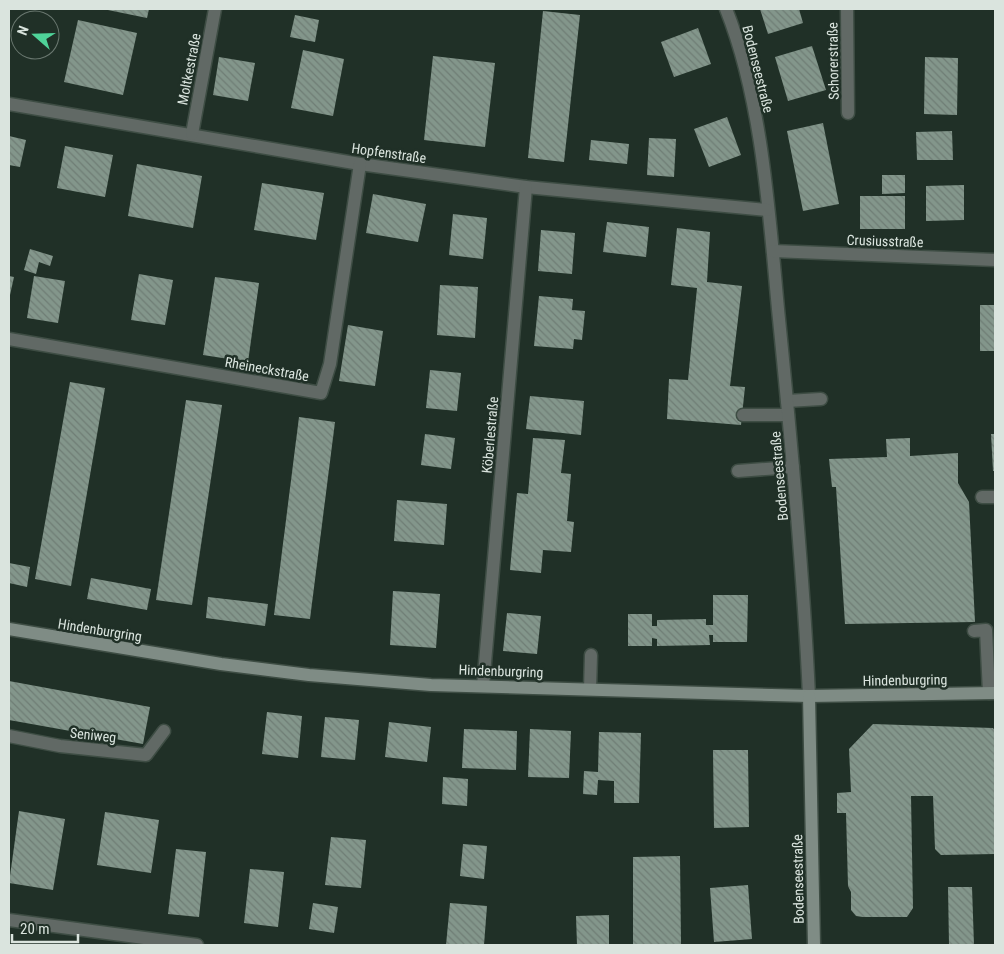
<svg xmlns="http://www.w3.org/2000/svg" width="1004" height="954" font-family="'Roboto Condensed',sans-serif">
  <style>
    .building { fill: url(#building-back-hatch) }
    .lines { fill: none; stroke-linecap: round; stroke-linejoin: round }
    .lane-casing { stroke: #3e4d44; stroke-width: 15 }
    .street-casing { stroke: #3e4d44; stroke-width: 15 }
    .secondary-casing { stroke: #3e4d44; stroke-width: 15 }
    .lane { stroke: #616965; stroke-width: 12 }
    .street { stroke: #616965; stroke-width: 12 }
    .secondary { stroke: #7f8c85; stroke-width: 12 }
    .labels { text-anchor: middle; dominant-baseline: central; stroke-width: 5; stroke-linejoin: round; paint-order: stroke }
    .street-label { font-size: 14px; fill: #dae4de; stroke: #203027 }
  </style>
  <defs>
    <pattern id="building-back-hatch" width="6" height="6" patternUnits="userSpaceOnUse" patternTransform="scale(1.25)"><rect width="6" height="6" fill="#83968b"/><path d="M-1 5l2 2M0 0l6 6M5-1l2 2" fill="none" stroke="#6f7d75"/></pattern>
  </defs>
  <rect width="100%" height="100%" fill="#203027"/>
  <g class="building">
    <path d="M103,9H149L147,18Z"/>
    <path d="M760,9H799L803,23L768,34Z"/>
    <path d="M543,11L580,15L564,162L528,158Z"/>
    <path d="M295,15L319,20L315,42L290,37Z"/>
    <path d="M78,20L137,33L123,95L64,82Z"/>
    <path d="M698,28L711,64L674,77L661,42Z"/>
    <path d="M812,46L826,90L788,101L775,57Z"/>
    <path d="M303,50L344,59L333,116L291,108Z"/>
    <path d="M433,56L495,63L485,147L424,140Z"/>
    <path d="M219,57L255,63L248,101L213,95Z"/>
    <path d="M925,57L958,58L957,115L924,114Z"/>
    <path d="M727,117L741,155L709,167L694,129Z"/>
    <path d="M823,123L839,204L803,211L787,131Z"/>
    <path d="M952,131L953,160H917L916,132Z"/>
    <path d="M9,136L26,140L20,167L9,165Z"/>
    <path d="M649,138L676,139L674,177L647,175Z"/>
    <path d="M591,140L629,144L627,164L589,160Z"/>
    <path d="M65,146L113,155L105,197L57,188Z"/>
    <path d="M137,164L202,176L193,228L128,216Z"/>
    <path d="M882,175H905V193L882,194Z"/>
    <path d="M262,183L324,193L316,240L254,230Z"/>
    <path d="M964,185V220L926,221V186Z"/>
    <path d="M373,194L426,204L418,242L366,233Z"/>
    <rect x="860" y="196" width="45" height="33"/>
    <path d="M453,214L487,218L483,259L449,255Z"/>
    <path d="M607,222L649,227L646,257L603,252Z"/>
    <path d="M677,228L710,232L707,282L742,286L730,386L745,387L741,425L667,419L669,379L688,380L697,288L671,285Z"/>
    <path d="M541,230L575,233L572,274L538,271Z"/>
    <path d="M30,249L53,256L50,266L39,262L36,274L24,270Z"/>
    <path d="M139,274L173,280L165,325L131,320Z"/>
    <path d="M9,276L14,277L10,295H9Z"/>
    <path d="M34,276L65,281L58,323L27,318Z"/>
    <path d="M215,277L259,283L248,362L203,355Z"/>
    <path d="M440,285L478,287L475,338L437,335Z"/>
    <path d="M539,296L573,299L572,310L585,311L582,340L574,339L573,349L534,346Z"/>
    <rect x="980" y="305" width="15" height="46"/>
    <path d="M348,325L383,331L375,386L339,381Z"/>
    <path d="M430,370L461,373L457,411L426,408Z"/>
    <path d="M70,382L105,388L71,586L35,579Z"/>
    <path d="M530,396L584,401L581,435L526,429Z"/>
    <path d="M186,400L222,405L192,605L156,600Z"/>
    <path d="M299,417L335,422L310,619L274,615Z"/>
    <path d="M425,434L455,438L451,469L421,465Z"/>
    <path d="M991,434H995V471H993Z"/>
    <path d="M533,438L565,440L561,473L571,474L567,521L574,522L571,552L543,550L541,573L510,570L517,493L528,494Z"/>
    <path d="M910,438V456L958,453V483L969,502L975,622L845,624L836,487H832L829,459L887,457L886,439Z"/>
    <path d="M397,500L447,504L444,545L394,541Z"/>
    <path d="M9,563L30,567L27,587L9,583Z"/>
    <path d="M91,578L151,589L147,610L87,599Z"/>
    <path d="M393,591L440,594L436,648L390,645Z"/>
    <path d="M713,595H748L747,642H713V635H709L710,645L657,646V639L652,638V646H628V614H652V626H657V620L706,619V625H713Z"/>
    <path d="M208,597L268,604L265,626L206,618Z"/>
    <path d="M507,613L541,616L537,654L503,651Z"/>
    <path d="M9,681L150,707L143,744L9,720Z"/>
    <path d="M267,712L302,716L298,758L262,754Z"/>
    <path d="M325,717L359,720L355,760L321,757Z"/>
    <path d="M389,722L431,727L427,762L385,757Z"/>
    <path d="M873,724L993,728L995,731V854L941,855L935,849L933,796H911L913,908L907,917H863L856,916L851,910V892L848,886L846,813H837V793L851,792L849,749Z"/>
    <path d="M464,729L517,731L516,770L462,768Z"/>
    <path d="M530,729L571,731L569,778L528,777Z"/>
    <path d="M599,732L641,733L639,803H614V781L598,780L597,795L583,794L584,771L598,772Z"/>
    <path d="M713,750H748L749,827L714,828Z"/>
    <path d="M443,777L468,779L467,806L442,804Z"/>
    <path d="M19,811L65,819L53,890L9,883Z"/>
    <path d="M105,812L159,820L151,873L97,865Z"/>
    <path d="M331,837L366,840L361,888L325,885Z"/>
    <path d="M463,844L487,846L484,879L460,876Z"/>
    <path d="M176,849L206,852L199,917L168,914Z"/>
    <path d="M680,856L681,945H633V857Z"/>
    <path d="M250,869L284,872L278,927L244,923Z"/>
    <path d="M748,885L752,939L714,942L710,888Z"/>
    <path d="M948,887H972L974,945H949Z"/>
    <path d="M313,903L338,907L334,933L309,929Z"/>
    <path d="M450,903L487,906L484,945H446Z"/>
    <path d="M609,915V945H577L576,916Z"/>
  </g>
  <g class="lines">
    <defs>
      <g id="lane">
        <path d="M787,401L821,399"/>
        <path d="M743,415H788"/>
        <path d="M738,471L793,467"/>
        <path d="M974,631L986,630L989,693"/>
        <path d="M590,689L591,655"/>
      </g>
      <g id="street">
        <path d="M726,9C762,99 769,212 778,309C791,438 803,566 809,696"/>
        <path d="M847,9L848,113"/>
        <path d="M9,104L360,164L526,187L767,210"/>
        <path d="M192,134L215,9"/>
        <path d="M773,251L995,260"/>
        <path d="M9,339L321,393L330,364L360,164"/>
        <path d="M982,497H995"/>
        <path d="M483,686L526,187"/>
        <path d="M9,736L60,746L146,755L164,731"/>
        <path d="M9,920L197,945"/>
      </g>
      <g id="secondary">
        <path d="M9,629L221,664L309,675L431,685L809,696L995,693"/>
        <path d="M809,696L814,945"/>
      </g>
    </defs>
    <use href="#lane" class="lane-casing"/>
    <use href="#street" class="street-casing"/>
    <use href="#secondary" class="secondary-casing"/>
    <use href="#lane" class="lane"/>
    <use href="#street" class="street"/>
    <use href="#secondary" class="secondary"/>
  </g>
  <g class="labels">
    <g class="street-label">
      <text transform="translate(833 61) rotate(-91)">Schorerstraße</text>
      <text transform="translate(189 69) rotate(-79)">Moltkestraße</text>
      <text transform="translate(758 69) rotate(76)">Bodenseestraße</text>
      <text transform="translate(389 153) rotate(8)">Hopfenstraße</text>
      <text transform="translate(885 241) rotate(2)">Crusiusstraße</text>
      <text transform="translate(267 369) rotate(10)">Rheineckstraße</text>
      <text transform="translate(490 435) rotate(-85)">Köberlestraße</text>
      <text transform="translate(779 476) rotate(-95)">Bodenseestraße</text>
      <text transform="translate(100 630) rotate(9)">Hindenburgring</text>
      <text transform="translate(501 671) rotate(2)">Hindenburgring</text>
      <text transform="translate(905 680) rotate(-1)">Hindenburgring</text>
      <text transform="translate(93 735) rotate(6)">Seniweg</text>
      <text transform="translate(798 879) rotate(-91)">Bodenseestraße</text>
    </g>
  </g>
  <rect width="1004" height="954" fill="none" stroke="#dae4de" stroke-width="20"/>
  <g transform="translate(35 35) rotate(290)"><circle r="24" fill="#203027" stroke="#6a7870"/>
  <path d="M0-4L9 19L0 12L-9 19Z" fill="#4fd399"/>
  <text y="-8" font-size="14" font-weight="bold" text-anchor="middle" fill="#dae4de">N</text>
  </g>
  <path d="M12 934v8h66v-8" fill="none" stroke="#dae4de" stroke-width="2.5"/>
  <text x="20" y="934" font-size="15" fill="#dae4de" stroke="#203027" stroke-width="4" paint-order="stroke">20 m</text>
</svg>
